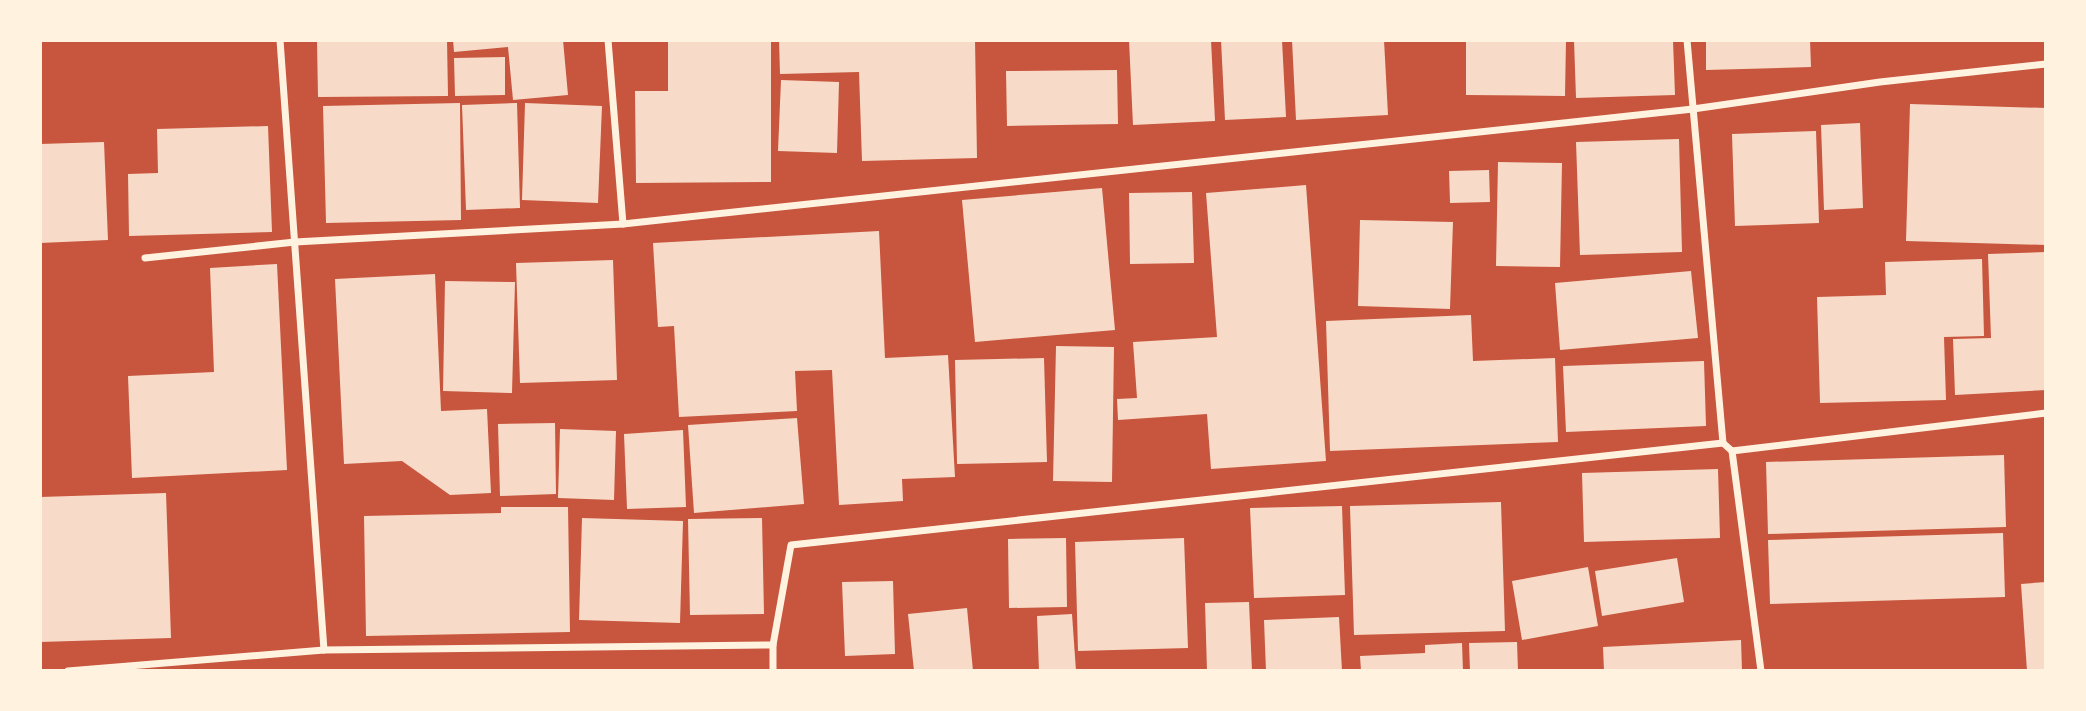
<svg xmlns="http://www.w3.org/2000/svg" width="2086" height="711" font-family="'Source Sans 3',sans-serif">
  <style>
    .building { fill: #f7dbc8 }
    .lines { fill: none; stroke-linecap: round; stroke-linejoin: round }
    .minor { stroke: #fff3e0; stroke-width: 7 }
  </style>
  <rect width="100%" height="100%" fill="#c8553d"/>
  <g class="building">
    <path d="M317,40H447L448,96L318,97Z"/>
    <path d="M453,40H563L568,95L513,100L508,47L454,52Z"/>
    <path d="M668,40H771V182L636,183L635,91H668Z"/>
    <path d="M779,40H975L977,158L862,161L859,72L780,74Z"/>
    <path d="M1129,40H1211L1215,121L1133,125Z"/>
    <path d="M1221,40H1282L1286,117L1225,120Z"/>
    <path d="M1292,40H1384L1388,115L1296,120Z"/>
    <path d="M1566,40L1565,96L1466,95V41Z"/>
    <path d="M1574,40H1673L1675,95L1576,98Z"/>
    <path d="M1706,40H1810L1811,67L1706,70Z"/>
    <path d="M505,57V95L455,96L454,58Z"/>
    <path d="M1117,70L1118,124L1007,126L1006,71Z"/>
    <path d="M781,80L839,82L837,153L778,151Z"/>
    <path d="M460,103L461,220L326,223L323,106Z"/>
    <path d="M517,103L520,208L466,210L462,105Z"/>
    <path d="M525,103L602,106L598,203L522,200Z"/>
    <path d="M1910,104L2046,108V245L1906,241Z"/>
    <path d="M1860,123L1863,208L1824,210L1821,125Z"/>
    <path d="M268,126L272,232L129,236L128,174L158,173L157,129Z"/>
    <path d="M1816,131L1819,223L1735,226L1732,134Z"/>
    <path d="M1679,139L1682,252L1580,255L1576,142Z"/>
    <path d="M104,142L108,240L40,243V144Z"/>
    <path d="M1498,162L1562,163L1560,267L1496,266Z"/>
    <path d="M1489,170L1490,202L1450,203L1449,171Z"/>
    <path d="M1306,185L1326,461L1211,469L1207,414L1118,420L1117,399L1137,398L1133,342L1217,337L1206,193Z"/>
    <path d="M1102,188L1115,330L975,342L962,200Z"/>
    <path d="M1192,192L1194,263L1130,264L1129,193Z"/>
    <path d="M1360,220L1453,222L1450,309L1358,306Z"/>
    <path d="M879,231L885,358L948,355L955,477L902,479L903,501L839,505L832,370L795,371L797,411L679,417L674,326L658,327L653,243Z"/>
    <path d="M2046,252V390L1955,395L1953,339L1991,338L1988,254Z"/>
    <path d="M1982,259L1984,336L1944,337L1946,400L1820,403L1817,297L1886,295L1885,262Z"/>
    <path d="M613,260L617,380L520,383L516,263Z"/>
    <path d="M277,264L287,470L132,478L128,376L214,372L210,268Z"/>
    <path d="M1691,271L1698,338L1560,350L1555,283Z"/>
    <path d="M435,274L441,411L487,409L491,493L450,495L402,461L344,464L335,279Z"/>
    <path d="M445,281L515,282L512,393L443,391Z"/>
    <path d="M1471,315L1473,361L1555,358L1558,442L1330,451L1326,321Z"/>
    <path d="M1056,346L1114,347L1112,482L1053,481Z"/>
    <path d="M1044,358L1047,462L957,464L955,360Z"/>
    <path d="M1704,361L1706,426L1566,432L1563,366Z"/>
    <path d="M797,418L804,504L694,513L688,425Z"/>
    <path d="M555,423L556,494L500,496L498,424Z"/>
    <path d="M560,429L616,431L614,500L558,498Z"/>
    <path d="M683,430L686,507L627,509L624,434Z"/>
    <path d="M2004,455L2006,527L1768,534L1766,462Z"/>
    <path d="M1718,469L1720,538L1584,542L1582,473Z"/>
    <path d="M166,493L171,638L40,642V497Z"/>
    <path d="M1501,502L1505,631L1354,635L1350,506Z"/>
    <path d="M1342,506L1345,595L1254,598L1250,508Z"/>
    <path d="M501,507H568L570,632L366,636L364,516L501,513Z"/>
    <path d="M582,518L683,521L680,623L579,620Z"/>
    <path d="M762,518L764,614L690,615L688,519Z"/>
    <path d="M2003,533L2005,597L1770,604L1768,540Z"/>
    <path d="M1066,538L1067,607L1009,608L1008,539Z"/>
    <path d="M1184,538L1188,648L1078,651L1075,542Z"/>
    <path d="M1677,558L1684,602L1602,616L1595,571Z"/>
    <path d="M1588,567L1598,626L1522,640L1512,581Z"/>
    <path d="M893,581L895,654L845,656L842,582Z"/>
    <path d="M2046,582V671H2027L2021,584Z"/>
    <path d="M1249,602L1252,671H1207L1205,603Z"/>
    <path d="M967,608L973,671H914L908,614Z"/>
    <path d="M1072,614L1076,671H1039L1037,616Z"/>
    <path d="M1339,617L1342,671H1266L1264,620Z"/>
    <path d="M1741,640L1742,671H1604L1603,647Z"/>
    <path d="M1517,642L1518,671H1470L1469,643Z"/>
    <path d="M1462,643L1463,671H1361L1360,656L1425,653V645Z"/>
  </g>
  <g class="lines">
    <g class="minor">
      <path d="M280,40L324,650"/>
      <path d="M608,40L623,224"/>
      <path d="M1687,40L1723,443L1732,451L1761,671"/>
      <path d="M145,258L295,242L623,224L1693,109L1880,82L2046,64"/>
      <path d="M1732,451L2046,413"/>
      <path d="M68,671L324,650L773,645L791,545L1723,443"/>
      <path d="M773,671V645"/>
    </g>
  </g>
  <rect width="2086" height="711" fill="none" stroke="#fff3e0" stroke-width="84"/>
</svg>
